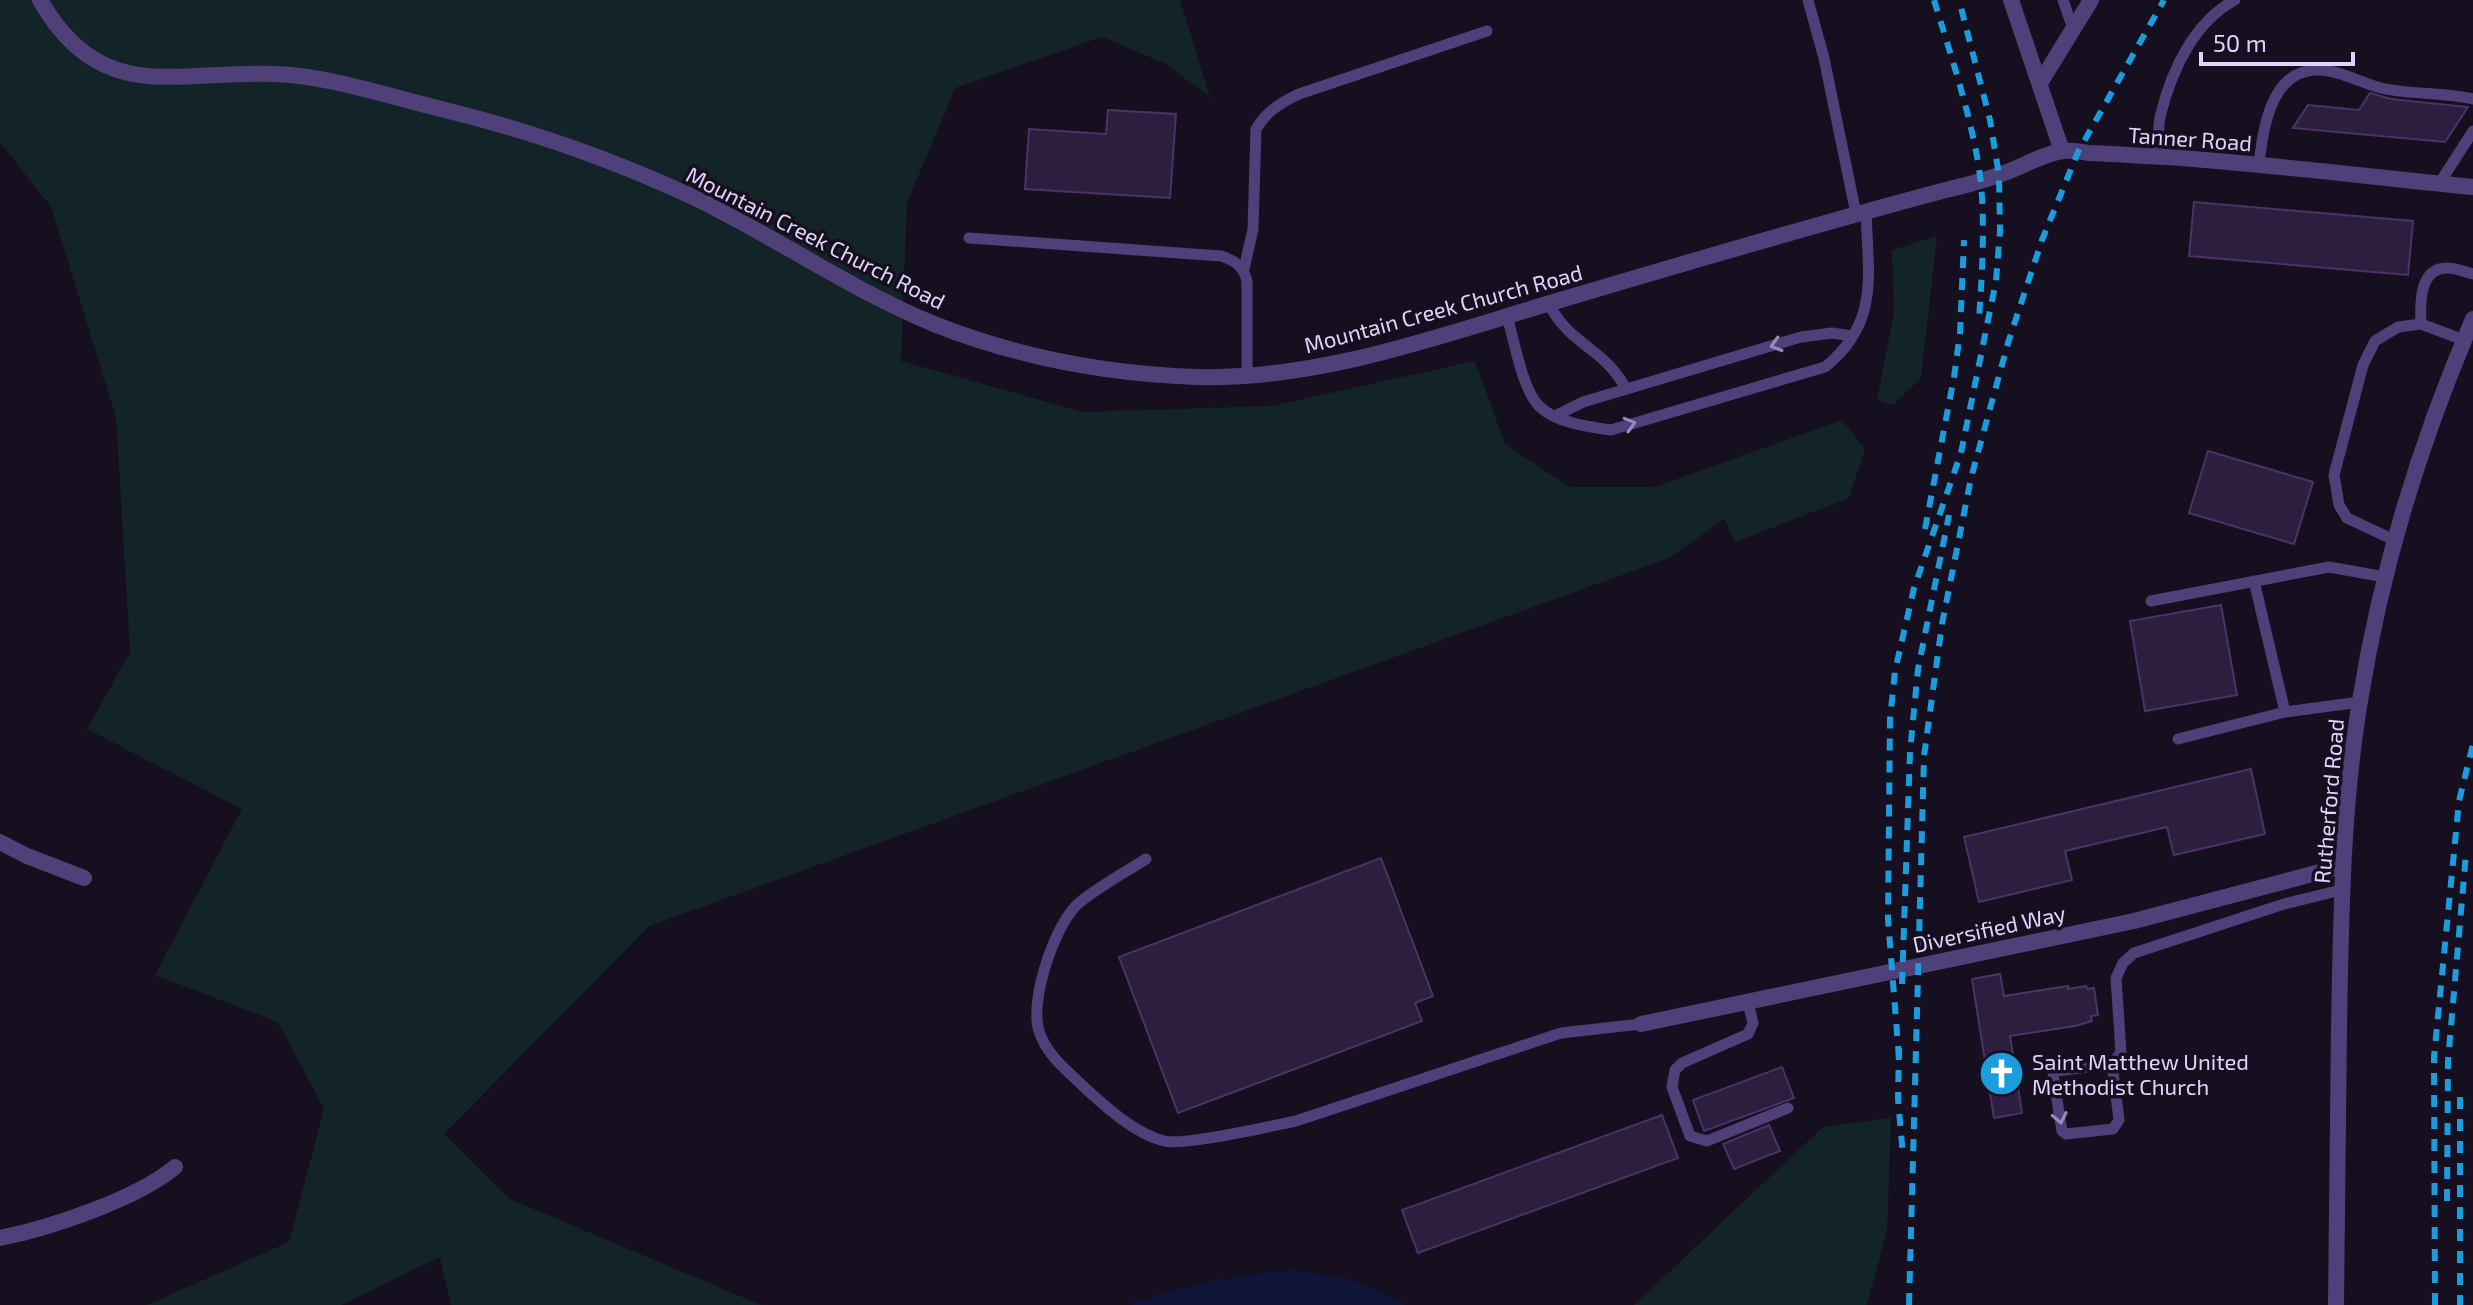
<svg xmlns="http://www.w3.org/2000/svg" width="2473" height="1305" font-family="'Exo 2',sans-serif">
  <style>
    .green { fill: #132428 }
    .water { fill: #0f1539 }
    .building { fill: #2c1e3e; stroke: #493367; stroke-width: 2 }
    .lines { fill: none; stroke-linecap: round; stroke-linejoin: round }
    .service { stroke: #4f4079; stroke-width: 11 }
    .minor { stroke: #4f4079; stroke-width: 16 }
    .tertiary { stroke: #4f4079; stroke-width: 16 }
    .rail { stroke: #1b9ddd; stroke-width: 6; stroke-dasharray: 12 10; stroke-linecap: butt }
    .oneway { stroke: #988aba }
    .labels { text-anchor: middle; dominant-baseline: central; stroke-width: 7; stroke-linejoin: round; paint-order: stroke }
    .street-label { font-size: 22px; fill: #e0d3fa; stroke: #160f1f }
    .poi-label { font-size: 22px; fill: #e0d3fa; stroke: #160f1f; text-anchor: start }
  </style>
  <rect width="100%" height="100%" fill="#160f1f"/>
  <g class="green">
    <path d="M0,0H1180L1210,97L1164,63L1102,37L955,88L907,203L901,361L1083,412L1271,406L1475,361L1505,444L1570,487H1655L1842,420L1865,449L1849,498L1735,542L1724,519L1669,558L649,926L444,1134L510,1199L761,1305H451L440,1257L341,1305H147L289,1242L324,1109L278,1022L155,975L242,809L87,729L130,652L116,417L51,207L0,142Z"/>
    <path d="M1937,236L1921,378L1893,405L1877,400L1894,314L1892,250Z"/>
    <path d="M1891,1118L1887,1231L1867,1305H1634L1823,1127Z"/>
  </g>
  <path class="water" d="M1288,1271C1329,1274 1370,1280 1404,1305H1130C1179,1286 1236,1274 1288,1271Z"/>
  <g class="building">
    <path d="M2370,93L2391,99L2468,107L2445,142L2293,128L2308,105L2359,110Z"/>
    <path d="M1108,110L1176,114L1170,198L1025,189L1029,129L1106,134Z"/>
    <path d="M2194,202L2413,221L2408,275L2189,256Z"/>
    <path d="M2208,451L2313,482L2294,544L2189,513Z"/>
    <path d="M2221,605L2237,695L2145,711L2130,621Z"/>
    <path d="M2251,769L2265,834L2174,855L2167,827L2065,851L2072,880L1979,902L1964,837Z"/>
    <path d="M1381,858L1433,996L1415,1003L1422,1021L1178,1113L1119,957Z"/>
    <path d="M2000,974L2004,996L2068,986V989L2086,986L2087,989L2094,988L2098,1015L2091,1016L2092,1021L2075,1026L2010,1036L2022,1113L1994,1118L1972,979Z"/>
    <path d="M1782,1067L1794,1098L1704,1131L1693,1100Z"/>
    <path d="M1662,1115L1678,1158L1418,1253L1402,1210Z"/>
    <path d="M1769,1125L1780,1151L1734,1169L1723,1144Z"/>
  </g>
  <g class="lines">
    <g class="service">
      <path d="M1808,0L1824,58L1856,214"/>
      <path d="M2063,0L2073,29"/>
      <path d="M2158,157C2159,143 2157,126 2161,113C2172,70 2194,22 2235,0"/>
      <path d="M2259,165C2263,124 2273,61 2329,71C2347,74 2364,84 2381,88C2411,95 2443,92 2473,99"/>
      <path d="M2439,184L2473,131"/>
      <path d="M969,238L1221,256C1236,261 1243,266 1247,281V376"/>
      <path d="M1244,269L1253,229L1256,129C1267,111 1280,103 1299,94L1487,31"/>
      <path d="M1549,304C1570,346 1605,348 1626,389"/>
      <path d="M1507,316C1514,339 1522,389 1539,406C1556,423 1589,427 1611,430L1825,367C1880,323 1868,274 1866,212"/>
      <path d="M2421,324C2420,304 2419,267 2448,268C2456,268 2465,272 2473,274"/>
      <path d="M1555,416L1583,402L1801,337L1832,333L1852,336"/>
      <path d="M2394,540L2347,518L2339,505L2334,475L2363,365L2375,341L2398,327L2421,324L2464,340"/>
      <path d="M2254,581L2285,712"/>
      <path d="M2151,601L2329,567L2385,577"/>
      <path d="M2178,739L2285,712L2360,702"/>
      <path d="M1146,859C1124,873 1100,886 1080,902C1055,922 1029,1001 1039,1031C1047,1056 1067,1070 1084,1087C1106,1107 1135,1134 1164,1141C1184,1146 1271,1126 1296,1121L1561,1033L1641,1024"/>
      <path d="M1748,1003L1753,1023L1748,1034L1682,1063L1675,1070L1672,1087L1690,1136L1707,1141L1788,1108"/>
      <path d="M2112,1064L2056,1071L2053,1075L2062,1131L2066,1134L2113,1129L2119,1120L2112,1064L2121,1052L2116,978L2123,963L2134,953L2284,904L2341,890"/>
    </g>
    <g class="minor">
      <path d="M40,0C104,113 187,65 291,75C341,80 392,97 441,109C528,130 614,160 695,198C776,237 851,290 934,324C1017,357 1107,374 1197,377C1317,380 1434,338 1547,304C1678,265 1810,226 1942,191C1963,186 1984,181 2004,173C2022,167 2044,153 2064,151C2072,150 2081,152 2089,153C2115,154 2141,156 2166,157C2269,164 2371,177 2473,187"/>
      <path d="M2011,0L2062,151"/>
      <path d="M2040,83L2091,0"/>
      <path d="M0,842L27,856L84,878"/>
      <path d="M1641,1024L2134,921L2343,866"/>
      <path d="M0,1238C50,1228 137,1199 175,1167"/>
    </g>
    <path class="tertiary" d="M2336,1305C2337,1212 2338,1119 2339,1027C2341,918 2342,809 2360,701C2381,569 2420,442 2473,319"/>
    <g class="rail">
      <path d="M1934,0C1951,56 1975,127 1981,184C1985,229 1982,274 1979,319"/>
      <path d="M1925,529L1954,377L1960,333L1964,240"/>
      <path d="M1902,984L1910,752L1918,669L1949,515"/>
      <path d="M1899,1048L1898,1099L1903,1156"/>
      <path d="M1899,1058L1888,919L1890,719L1895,671L1914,588L1961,453L1996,281L2000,231L1999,175L1990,120L1959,0"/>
      <path d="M2460,1097V1305"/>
      <path d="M2447,1201L2448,1061L2466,854"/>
      <path d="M1909,1305L1924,756L1942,624L1971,478L2008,343L2042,240L2078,152L2164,0"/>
      <path d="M2435,1305L2434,1057L2459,801L2473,744"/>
    </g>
  </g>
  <defs><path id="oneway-chevron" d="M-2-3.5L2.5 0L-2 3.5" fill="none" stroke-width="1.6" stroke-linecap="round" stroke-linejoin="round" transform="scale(2)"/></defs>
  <g class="oneway">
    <use href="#oneway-chevron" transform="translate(1776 345) rotate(163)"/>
    <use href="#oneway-chevron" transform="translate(1630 424) rotate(-16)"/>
    <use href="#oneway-chevron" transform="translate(2060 1118) rotate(78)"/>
  </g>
  <defs>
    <symbol id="church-disc" viewBox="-11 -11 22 22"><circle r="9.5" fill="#1b9ddd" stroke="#160f1f"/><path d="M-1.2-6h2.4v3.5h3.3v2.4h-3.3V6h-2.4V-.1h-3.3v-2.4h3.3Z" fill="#fff"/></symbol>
  </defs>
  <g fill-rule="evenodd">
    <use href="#church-disc" x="1976" y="1048" width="51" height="51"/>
  </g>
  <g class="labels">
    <g class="street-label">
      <text transform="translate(2190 138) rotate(4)">Tanner Road</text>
      <text transform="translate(816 237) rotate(27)">Mountain Creek Church Road</text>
      <text transform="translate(1443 308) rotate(-15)">Mountain Creek Church Road</text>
      <text transform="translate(2328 801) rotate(-85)">Rutherford Road</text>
      <text transform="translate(1989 928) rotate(-12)">Diversified Way</text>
    </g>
    <g class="poi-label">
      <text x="2032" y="1061">Saint Matthew United<tspan x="2032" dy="25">Methodist Church</tspan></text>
    </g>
  </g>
  <path d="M2201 52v12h152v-12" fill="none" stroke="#e0d3fa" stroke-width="4"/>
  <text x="2213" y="52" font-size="24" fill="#e0d3fa" stroke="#160f1f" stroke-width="6" paint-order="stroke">50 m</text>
</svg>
